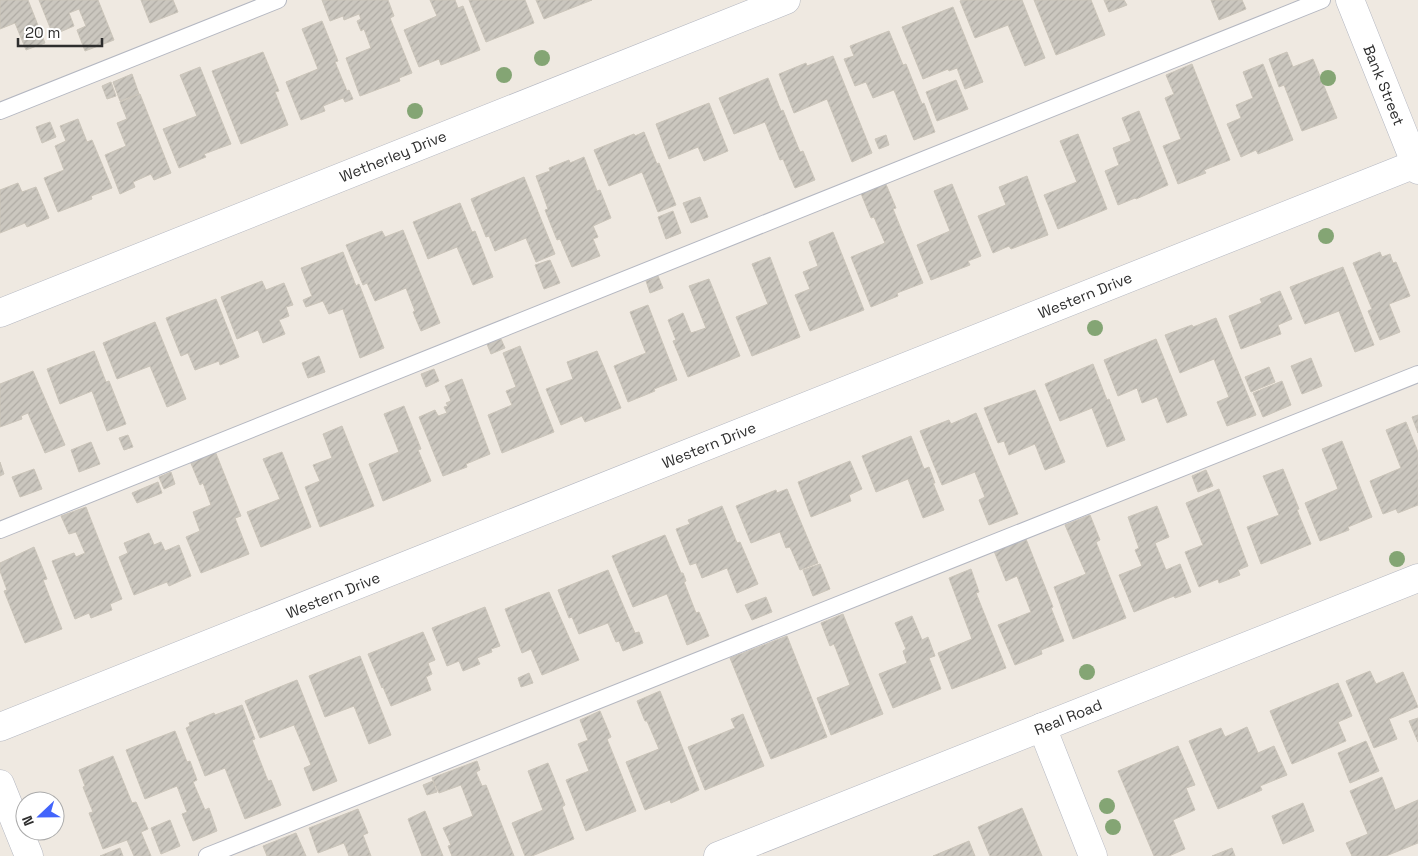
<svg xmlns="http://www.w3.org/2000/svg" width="1418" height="856" font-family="'Space Grotesk',sans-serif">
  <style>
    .building { fill: url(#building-hatch); stroke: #cbc5ba }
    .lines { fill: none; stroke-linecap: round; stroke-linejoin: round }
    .lane-casing { stroke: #b4b7c1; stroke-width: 18 }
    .street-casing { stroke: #b4b7c1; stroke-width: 29 }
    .secondary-casing { stroke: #b4b7c1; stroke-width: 29 }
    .lane { stroke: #fff; stroke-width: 16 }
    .street { stroke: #fff; stroke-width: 28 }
    .secondary { stroke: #fff; stroke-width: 28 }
    .tree { fill: #84a574 }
    .labels { text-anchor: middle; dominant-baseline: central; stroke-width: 5; stroke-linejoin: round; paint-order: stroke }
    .street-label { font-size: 15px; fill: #2e2e2e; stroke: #fff }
  </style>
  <defs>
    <pattern id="building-hatch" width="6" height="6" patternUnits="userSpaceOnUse" patternTransform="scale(1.25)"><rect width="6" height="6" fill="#cbc7bf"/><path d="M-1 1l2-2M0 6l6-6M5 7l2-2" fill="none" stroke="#afaba4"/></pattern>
  </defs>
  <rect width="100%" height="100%" fill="#efe9e1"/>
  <g class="building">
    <path d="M0,0H28L45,43L26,50L15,23L0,29Z"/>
    <path d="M39,0H98L114,40L85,51L77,30L86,26L79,9L69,13L74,26L53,35Z"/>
    <path d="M141,0H173L178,12L150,23Z"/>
    <path d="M322,0H388L394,16L390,18L412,73L399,78L400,81L360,96L346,58L371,48L364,29L361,31L357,21L361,19L359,14L344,20L343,16L330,21Z"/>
    <path d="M430,0H455L458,8L463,6L480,50L441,65L439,59L419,67L404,30L437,16Z"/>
    <path d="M469,0H525L534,23L486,42Z"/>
    <path d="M536,0H592L544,19Z"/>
    <path d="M962,0H1022L1045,58L1025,66L1008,25L975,38L960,1Z"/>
    <path d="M1034,0H1091L1105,35L1056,55Z"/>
    <path d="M1104,0H1124L1127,5L1109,12Z"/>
    <path d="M1211,0H1242L1246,9L1219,20Z"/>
    <path d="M953,7L983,82L965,89L957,68L949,71L948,69L923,79L902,27Z"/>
    <path d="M322,21L338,61L335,62L347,91L349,90L353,99L345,102L343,98L323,106L325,111L301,120L286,82L318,69L302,29Z"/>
    <path d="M889,31L903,65L906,64L922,104L924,103L935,132L914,140L894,90L873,98L866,82L855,86L844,59L854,56L850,46Z"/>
    <path d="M263,52L279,91L275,92L288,125L241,144L212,71Z"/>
    <path d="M1287,52L1293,67L1313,59L1337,118L1302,131L1284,85L1279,87L1269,59Z"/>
    <path d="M833,56L872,153L852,162L827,99L794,113L779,74L806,63L807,66Z"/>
    <path d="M1192,64L1230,160L1204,170L1206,173L1178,184L1163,146L1181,139L1165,98L1174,94L1166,75Z"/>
    <path d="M1263,64L1293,140L1258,154L1256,150L1241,157L1227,124L1241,118L1236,105L1253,98L1243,72Z"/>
    <path d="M200,67L231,144L204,154L206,157L179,168L163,129L197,116L180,75Z"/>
    <path d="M132,74L139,94L120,101L113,82Z"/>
    <path d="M768,78L781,111L783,110L800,152L803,151L815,180L795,188L783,159L780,160L765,122L734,134L719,98Z"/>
    <path d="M956,80L968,109L937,121L926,92Z"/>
    <path d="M111,82L116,96L107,99L102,86Z"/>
    <path d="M140,94L171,173L154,180L151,174L133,182L135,187L120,194L105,155L126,146L117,123L127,119L120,102Z"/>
    <path d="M709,103L728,151L704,161L698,147L669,159L656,124Z"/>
    <path d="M1139,111L1168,185L1136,199L1135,198L1118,205L1105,171L1119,165L1113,148L1131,141L1122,118Z"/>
    <path d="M78,119L87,142L92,140L112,188L91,196L92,199L58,212L44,178L64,170L55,146L66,141L60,126Z"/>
    <path d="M50,122L56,137L42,143L36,127Z"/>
    <path d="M644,132L657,164L659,163L676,205L658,212L642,172L609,186L594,150L634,134L635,136Z"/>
    <path d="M1078,134L1107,209L1058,229L1044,195L1077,182L1060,141Z"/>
    <path d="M886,135L889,145L879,149L875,139Z"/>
    <path d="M584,157L597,191L600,190L611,218L593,226L598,237L593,239L600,256L572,267L560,239L557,240L545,210L548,209L536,176L550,171L549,168L569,160L570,163Z"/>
    <path d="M1027,176L1048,235L1011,249L1009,246L993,253L978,216L1006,205L999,187Z"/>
    <path d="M524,177L555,254L536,262L526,238L495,251L489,236L486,237L471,199Z"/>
    <path d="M885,182L896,208L893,209L923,283L897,293L898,296L871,307L851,257L885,243L874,217L871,218L860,191Z"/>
    <path d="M18,183L22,192L36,187L49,218L27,227L25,223L0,233V190Z"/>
    <path d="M952,184L981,256L968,261L970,265L931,280L917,245L950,231L934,191Z"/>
    <path d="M700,197L708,217L691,223L683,203Z"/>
    <path d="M460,203L472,232L475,231L493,277L473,285L457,247L428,259L413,222Z"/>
    <path d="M673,211L681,233L666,239L658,217Z"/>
    <path d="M403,230L440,323L421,331L413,312L415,311L406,288L375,301L367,283L363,285L346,245L382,231L385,237Z"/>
    <path d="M833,232L864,310L810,331L795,295L810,289L803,272L818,266L809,242Z"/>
    <path d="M343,252L356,286L359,284L384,348L360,358L343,309L329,314L323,301L306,307L303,300L312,296L301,268Z"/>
    <path d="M1380,252L1382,257L1390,254L1393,263L1396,262L1410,296L1389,304L1400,332L1380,340L1368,311L1372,309L1353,263Z"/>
    <path d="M770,257L800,337L752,356L736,317L768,304L752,264Z"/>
    <path d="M550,260L560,283L544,289L535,265Z"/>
    <path d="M1343,267L1374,345L1355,352L1339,311L1305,324L1290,287Z"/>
    <path d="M658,276L663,288L650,293L646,281Z"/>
    <path d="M709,279L740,356L688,377L673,341L676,340L668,320L683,313L691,333L706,328L689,286Z"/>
    <path d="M262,281L266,290L284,283L293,305L286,307L289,316L279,320L285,334L263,343L258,330L237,339L221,297Z"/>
    <path d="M1280,291L1292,319L1278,325L1281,334L1241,349L1229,316L1262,303L1260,299Z"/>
    <path d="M216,299L239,357L220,365L219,361L195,370L188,353L181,356L166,318Z"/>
    <path d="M648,305L677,380L654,389L655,391L628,402L614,366L646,353L630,312Z"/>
    <path d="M1216,318L1256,415L1227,426L1217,402L1229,397L1214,359L1180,373L1165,335L1192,325L1193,327Z"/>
    <path d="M155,322L186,399L167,407L150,366L117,379L103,343Z"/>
    <path d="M501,339L505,348L491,354L487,344Z"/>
    <path d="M1156,339L1187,415L1167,423L1157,397L1142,403L1137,388L1118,396L1104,360Z"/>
    <path d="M520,346L554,432L502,453L488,415L512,405L506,391L516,387L503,353Z"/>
    <path d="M94,351L106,382L109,381L126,424L107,431L92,391L60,404L47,369Z"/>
    <path d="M597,351L621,408L585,422L582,416L561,425L546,389L573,379L567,362Z"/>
    <path d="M319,356L325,372L308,378L302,363Z"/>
    <path d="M1311,358L1322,386L1302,394L1291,366Z"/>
    <path d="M1093,364L1107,400L1109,399L1125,440L1107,447L1092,408L1060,421L1045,384Z"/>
    <path d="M1269,367L1275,382L1251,392L1245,377Z"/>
    <path d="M434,369L439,381L426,387L421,374Z"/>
    <path d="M33,371L65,445L45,453L28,413L21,416L22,419L0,427V384Z"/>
    <path d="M462,379L490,454L466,464L467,467L443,476L419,417L435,410L438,416L447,413L444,407L448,406L446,403L451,401L445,386Z"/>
    <path d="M1282,381L1291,405L1263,417L1253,393Z"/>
    <path d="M1035,390L1065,462L1045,470L1035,444L1009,455L1004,441L998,443L984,408Z"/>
    <path d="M404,406L421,449L418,450L431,481L383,501L369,464L399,452L384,414Z"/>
    <path d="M976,413L1018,514L989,525L979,500L985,497L975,472L942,485L920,431L949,420L951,424Z"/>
    <path d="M1418,415V433L1412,417Z"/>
    <path d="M1406,422L1418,452V505L1398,513L1396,509L1383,514L1370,481L1401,468L1386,430Z"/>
    <path d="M342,426L374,506L320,527L305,487L320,481L313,465L332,458L323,434Z"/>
    <path d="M128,435L133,447L124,450L119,438Z"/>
    <path d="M911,436L924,469L929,467L935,483H933L944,510L923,518L908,479L876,492L862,456Z"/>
    <path d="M1342,441L1372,517L1348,527L1349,530L1320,541L1305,503L1338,489L1322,449Z"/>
    <path d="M91,442L100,464L79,472L71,450Z"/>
    <path d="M215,451L241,516L235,518L249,554L201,573L186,537L200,531L193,512L211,505L203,483L200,485L190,461Z"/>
    <path d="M282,452L311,527L261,547L247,512L280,499L263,459Z"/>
    <path d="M850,461L862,489L849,495L851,501L811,517L798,482Z"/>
    <path d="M0,462L4,474L0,476Z"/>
    <path d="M34,469L42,489L20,497L12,477Z"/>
    <path d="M1283,469L1299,509L1297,510L1311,544L1261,564L1247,527L1279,515L1263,476Z"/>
    <path d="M1206,470L1213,486L1198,492L1192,476Z"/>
    <path d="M171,472L175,484L164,489L159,477Z"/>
    <path d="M158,482L162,493L137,503L132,493Z"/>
    <path d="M787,489L818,563L800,570L790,547L786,548L780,532L751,543L736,506L776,490L777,493Z"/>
    <path d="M1219,489L1248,566L1238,570L1240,575L1219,583L1218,579L1199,587L1185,552L1203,545L1186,503Z"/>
    <path d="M722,506L737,543L740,542L758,584L737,593L727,568L702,578L696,563L690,565L676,529L690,524L688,520Z"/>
    <path d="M1157,506L1169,537L1155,543L1166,570L1180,564L1191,592L1175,598L1174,596L1134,612L1119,575L1142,566L1135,550L1139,548L1128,517Z"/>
    <path d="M86,507L122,599L110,604L112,610L91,618L89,613L75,619L52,561L74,553L76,557L85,553L76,532L69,534L61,516Z"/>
    <path d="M1090,515L1100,540L1096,542L1126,618L1073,639L1054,587L1086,574L1065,525Z"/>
    <path d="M149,533L154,545L161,542L165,551L179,545L191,576L169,586L167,582L134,595L119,557L128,553L124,543Z"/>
    <path d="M665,535L681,573H683L686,581L684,582L696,613L699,612L709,636L687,645L667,594L633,607L612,556Z"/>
    <path d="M1026,539L1053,607L1051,608L1064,641L1041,650L1042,654L1015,665L998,625L1031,612L1017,576L1006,581L994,551Z"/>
    <path d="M34,547L47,579L43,580L62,629L25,643L4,591L7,590L0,571V563Z"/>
    <path d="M820,564L830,589L813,596L803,570Z"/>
    <path d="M971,569L979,592L976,593L1006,668L952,689L938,653L972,639L949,578Z"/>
    <path d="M608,570L635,633L639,632L643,643L623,651L619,641L616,642L608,623L579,634L572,617L569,618L558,590Z"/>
    <path d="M549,592L579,660L542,675L531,649L522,653L505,609Z"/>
    <path d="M766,597L772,612L752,620L745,605Z"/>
    <path d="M485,607L500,646L491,649L492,652L477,658L480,664L463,671L459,661L447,666L432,628Z"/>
    <path d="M843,614L883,714L831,735L817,698L850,685L834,644L830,646L821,623Z"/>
    <path d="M912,616L922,640L928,637L935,656L929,658L941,689L893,708L879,674L907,663L903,651L906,649L895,623Z"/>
    <path d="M423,632L435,660L428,663L432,674L426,677L431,690L391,706L383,687L382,688L368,654Z"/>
    <path d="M787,636L827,737L771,759L730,658Z"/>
    <path d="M360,656L391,735L369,744L354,706L325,717L309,676Z"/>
    <path d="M1370,671L1376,684L1403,672L1418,707L1389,719L1397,739L1374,748L1346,681Z"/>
    <path d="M529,673L533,683L521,687L518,678Z"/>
    <path d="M297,680L337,781L313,791L304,768L311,765L294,725L260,738L245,701Z"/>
    <path d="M1338,683L1352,716L1338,722L1346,741L1292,764L1270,711Z"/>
    <path d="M660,691L699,790L671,803L670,800L645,810L626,762L659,749L647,721H645L637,701Z"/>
    <path d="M242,705L255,739L252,740L268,781L271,780L281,805L245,819L225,768L205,776L186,728L190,726L189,723L214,713L215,715Z"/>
    <path d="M600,711L611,737L607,739L636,811L586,831L566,780L589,771L578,744L588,740L580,720Z"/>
    <path d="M743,714L764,766L705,790L688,747L735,728L731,719Z"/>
    <path d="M1418,718V742L1409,721Z"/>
    <path d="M1247,727L1258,753L1274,746L1287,775L1260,786L1262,790L1218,809L1189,741L1221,728L1225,737Z"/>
    <path d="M175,731L187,762L190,761L197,780L193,782L205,810L209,808L217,831L193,841L182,814L187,812L177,786L145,799L126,750Z"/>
    <path d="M1366,741L1379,771L1350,783L1338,753Z"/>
    <path d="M1178,746L1195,785L1186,788L1195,810L1173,820L1185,849L1169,856H1154L1118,771Z"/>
    <path d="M113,756L132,803L136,802L148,829L141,832L151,856H134L127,840L103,849L89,813L93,812L83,787L85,786L79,770Z"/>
    <path d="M477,761L480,770L476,772L482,786L486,785L514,856H452L448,846L451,845L443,828L473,816L461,785L439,793L432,778Z"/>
    <path d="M548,763L565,805L562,807L574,839L532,856H525L512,823L543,810L528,771Z"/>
    <path d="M1382,777L1395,810L1418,800V843L1386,856H1352L1346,843L1368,834L1350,791Z"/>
    <path d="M433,781L437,792L427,795L423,785Z"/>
    <path d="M1303,803L1314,831L1283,844L1272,816Z"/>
    <path d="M1022,808L1042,856H990L978,827Z"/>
    <path d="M358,809L368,833L363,835L371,856H349L344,843L318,853L309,828Z"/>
    <path d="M425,811L443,856H422L408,819Z"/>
    <path d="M170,820L180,846L161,854L151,828Z"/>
    <path d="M296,833L306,856H267L263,846Z"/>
    <path d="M969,841L975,856H933Z"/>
    <path d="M120,848L123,856H100Z"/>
    <path d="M1232,848L1235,856H1212Z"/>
  </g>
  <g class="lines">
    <defs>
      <g id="lane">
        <path d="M0,111L278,0"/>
        <path d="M0,530L1322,0"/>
        <path d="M207,856L1418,374"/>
      </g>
      <g id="street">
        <path d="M1350,0L1418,170"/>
        <path d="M0,313L786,0"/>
        <path d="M0,727L1418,163"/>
        <path d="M1042,727L1093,856"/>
      </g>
      <g id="secondary">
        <path d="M0,784L29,856"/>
        <path d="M718,856L1418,578"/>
      </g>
    </defs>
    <use href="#lane" class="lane-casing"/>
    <use href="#street" class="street-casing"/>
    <use href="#secondary" class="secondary-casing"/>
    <use href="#lane" class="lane"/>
    <use href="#street" class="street"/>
    <use href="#secondary" class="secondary"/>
  </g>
  <g class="tree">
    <circle cx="542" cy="58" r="8"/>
    <circle cx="504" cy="75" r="8"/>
    <circle cx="1328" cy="78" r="8"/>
    <circle cx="415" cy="111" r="8"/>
    <circle cx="1326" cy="236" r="8"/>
    <circle cx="1095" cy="328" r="8"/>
    <circle cx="1397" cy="559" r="8"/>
    <circle cx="1087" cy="672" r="8"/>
    <circle cx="1107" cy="806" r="8"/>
    <circle cx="1113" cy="827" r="8"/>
  </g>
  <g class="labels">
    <g class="street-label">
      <text transform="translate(1384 85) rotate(68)">Bank Street</text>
      <text transform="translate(393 156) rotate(-22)">Wetherley Drive</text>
      <text transform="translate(1085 295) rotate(-22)">Western Drive</text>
      <text transform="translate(709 445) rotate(-22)">Western Drive</text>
      <text transform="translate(333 595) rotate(-22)">Western Drive</text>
      <text transform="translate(1068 717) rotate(-22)">Real Road</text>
    </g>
  </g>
  <g transform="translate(40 816) rotate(248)"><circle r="24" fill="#ffffff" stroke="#ababab"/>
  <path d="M0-4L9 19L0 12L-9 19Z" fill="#4264fb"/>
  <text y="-8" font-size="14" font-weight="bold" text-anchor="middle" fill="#2e2e2e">N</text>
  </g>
  <path d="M18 38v8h84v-8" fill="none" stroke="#2e2e2e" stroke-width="2.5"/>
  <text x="25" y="38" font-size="15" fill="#2e2e2e" stroke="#ffffff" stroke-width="4" paint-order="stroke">20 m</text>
</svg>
